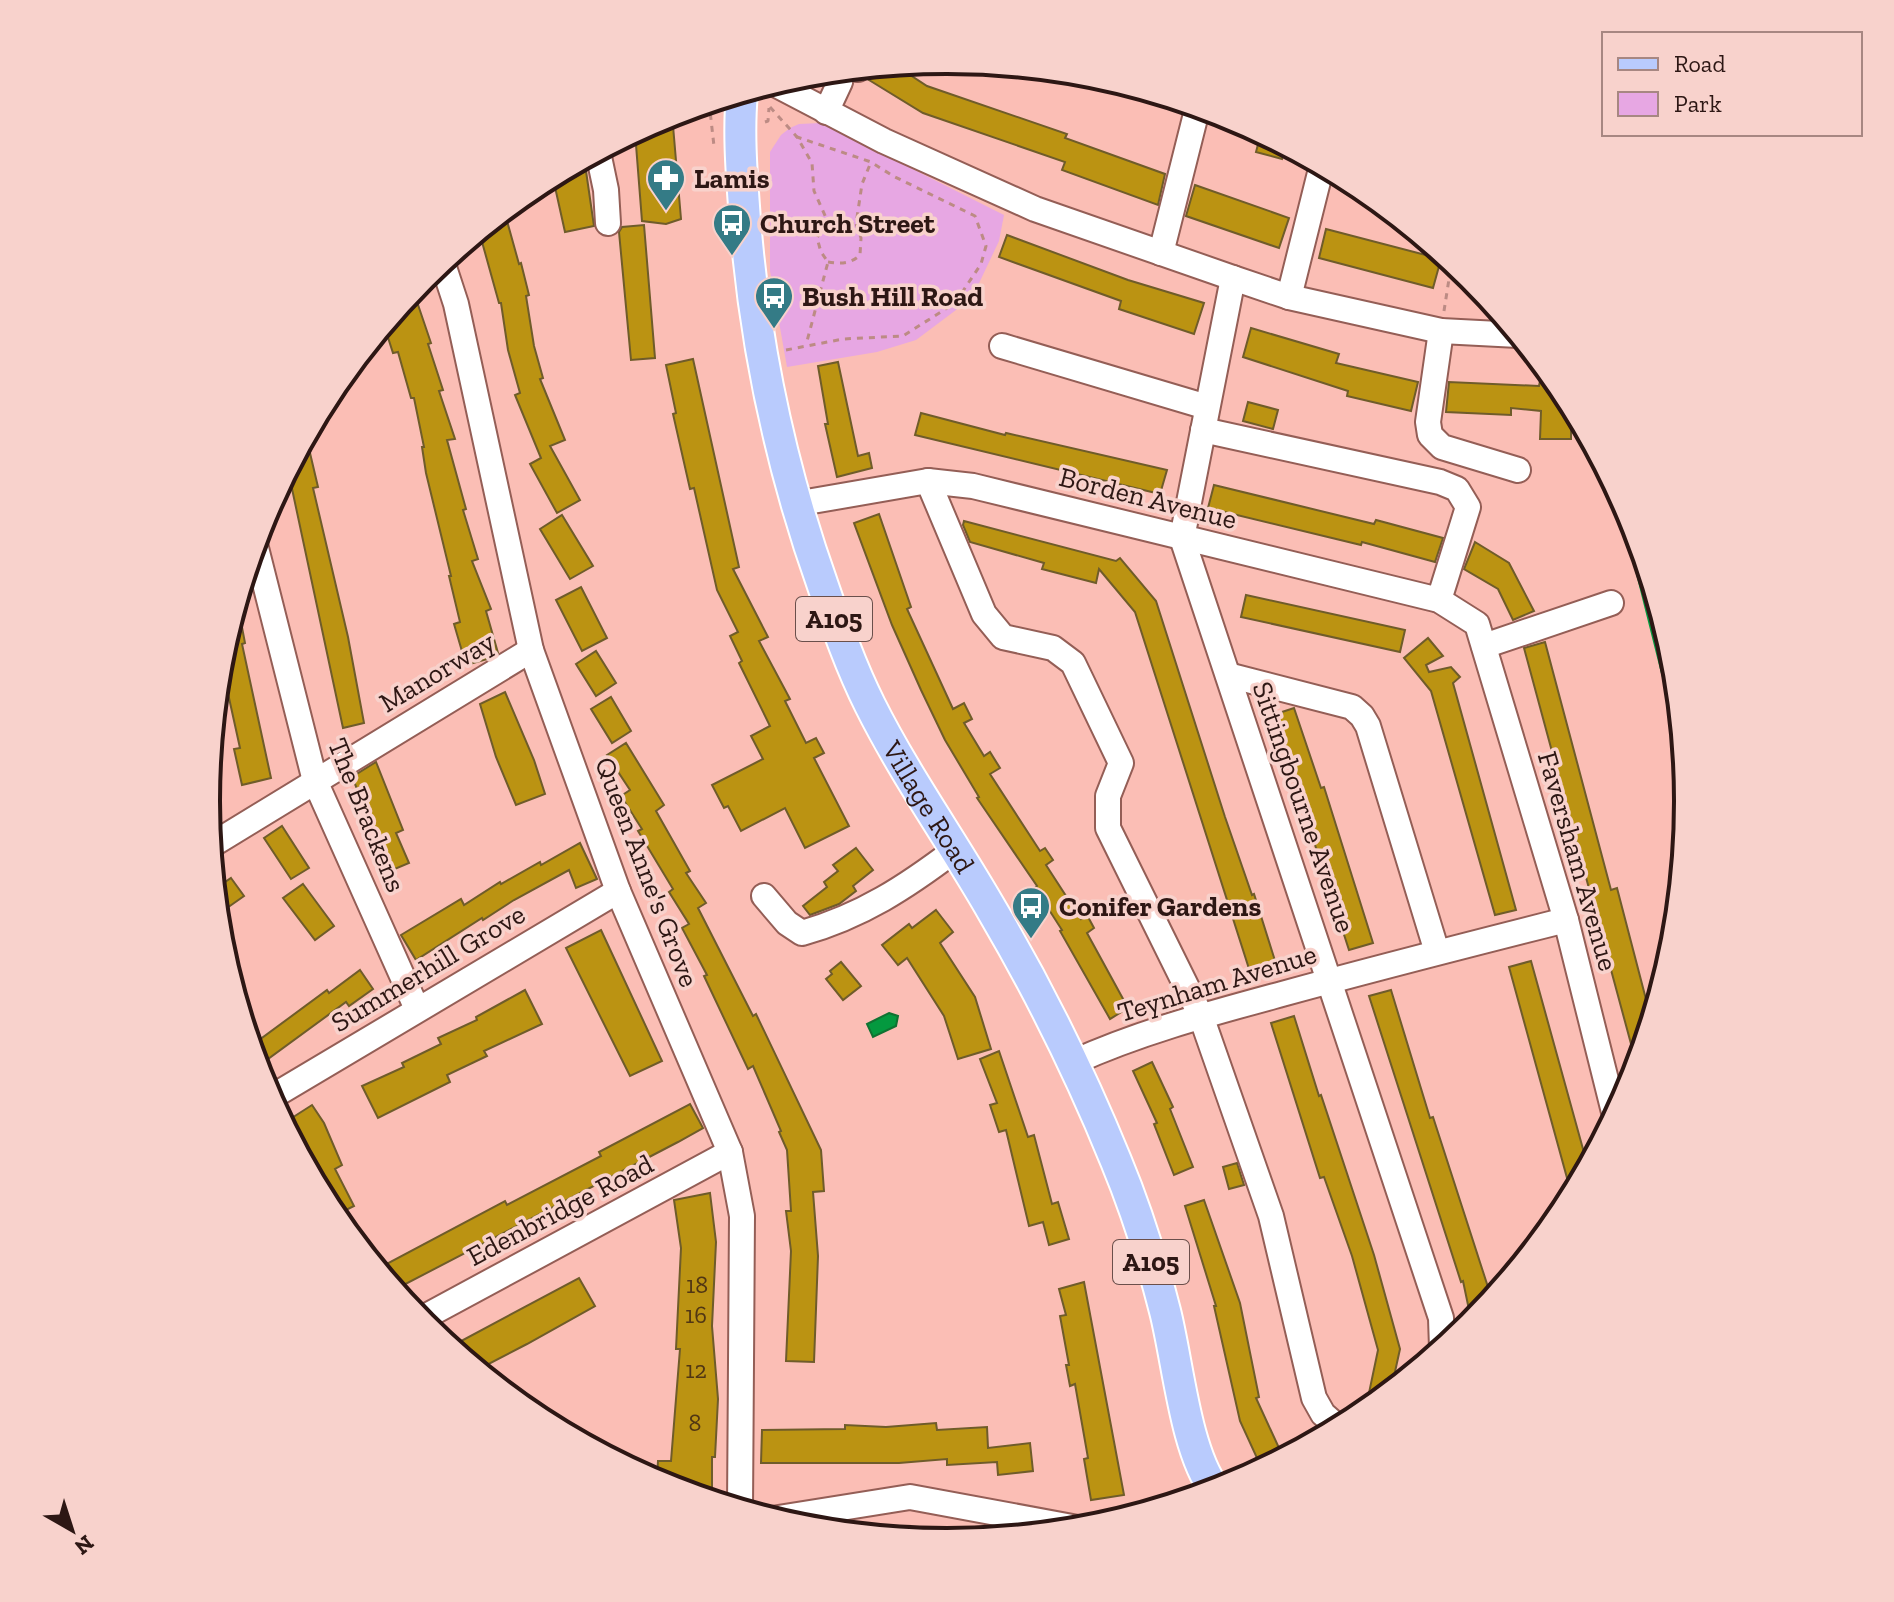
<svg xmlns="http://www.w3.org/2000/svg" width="1894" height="1602" font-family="'Zilla Slab',serif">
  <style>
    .green { fill: #e7a7e3 }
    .water { fill: #04993f; stroke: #107232; stroke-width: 2 }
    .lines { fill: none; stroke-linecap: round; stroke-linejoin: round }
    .canal { stroke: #04993f; stroke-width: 20 }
    .building { fill: #bb9312; stroke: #6f5c2a; stroke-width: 2 }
    .minor-casing { stroke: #945e56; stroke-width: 28 }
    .major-casing { stroke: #fff; stroke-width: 34 }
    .path { stroke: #bc8b84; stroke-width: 3; stroke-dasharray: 6 6; stroke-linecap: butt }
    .minor { stroke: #fff; stroke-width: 24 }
    .major { stroke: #b9cbfd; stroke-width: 30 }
    .labels { text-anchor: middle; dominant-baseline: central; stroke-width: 7; stroke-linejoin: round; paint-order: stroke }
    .number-label { font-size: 24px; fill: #503614 }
    .shield { fill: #f8d2cc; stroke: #6a4f4b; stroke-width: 2 }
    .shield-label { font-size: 26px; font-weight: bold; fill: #2d1714 }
    .poi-label { font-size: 28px; font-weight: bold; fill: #2d1714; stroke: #f8d2cc; text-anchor: start }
    .street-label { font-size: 28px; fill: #2d1714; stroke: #f8d2cc }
    .rim { fill: none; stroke: #2d1714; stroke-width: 4 }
  </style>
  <rect width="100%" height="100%" fill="#fbbeb5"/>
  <path class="green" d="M821,123L1004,215L999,241L972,298L916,340L877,352L787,367L770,271V152L781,135L790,128L799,124Z"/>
  <path class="water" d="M889,1013L898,1016L896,1026L873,1037L867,1024Z"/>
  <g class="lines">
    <path class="canal" d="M1636,533L1678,700"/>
  </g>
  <g class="building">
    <path d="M895,65L927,86L1067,134L1065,138L1165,174L1158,205L1062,170L1065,162L923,113L869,80L877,67Z"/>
    <path d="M672,114L681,219L666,224L642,221L635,132Z"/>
    <path d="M1261,133L1285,146L1282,159L1256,152Z"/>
    <path d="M586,171L594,226L565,232L553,178Z"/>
    <path d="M1195,185L1289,218L1279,248L1186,216Z"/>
    <path d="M499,215L500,223L507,221L519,264L521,263L529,295L526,296L534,346L543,378L540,379L565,440L550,446L580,500L557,513L530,464L541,458L515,395L520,393L508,350L501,303H499L479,231Z"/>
    <path d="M644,225L655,358L631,360L619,232L622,227Z"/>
    <path d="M1326,229L1441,259L1433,288L1319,258Z"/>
    <path d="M1007,235L1128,280L1204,303L1194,334L1119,309L1121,301L999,257Z"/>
    <path d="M413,290L431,343L428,344L443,390L439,391L455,439L447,440L466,509L463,510L478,559L472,561L491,609L486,611L498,653L487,659L466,665L454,624L460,622L449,576H451L426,473L422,447H424L414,398H411L398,352L393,353L384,325Z"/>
    <path d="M1251,328L1339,354L1336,363L1418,382L1411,411L1347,396L1348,391L1243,357Z"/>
    <path d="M693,359L739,567L733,569L768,637L759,641L790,699L785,701L806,743L816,738L824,753L814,758L849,826L805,848L785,808L741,831L728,806L724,808L712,785L763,759L751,736L770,726L739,663L742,661L730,636L738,632L717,590L694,488L690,489L673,414L676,413L666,365Z"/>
    <path d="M838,362L858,456L869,453L872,468L837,477L825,424H828L818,366Z"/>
    <path d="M1540,381L1557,382L1571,403V439H1540L1541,411L1511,408V415L1446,412L1449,382L1539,386Z"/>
    <path d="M1248,402L1278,410L1273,429L1243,421Z"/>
    <path d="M921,413L1005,435L1006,433L1167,470L1160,494L915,435Z"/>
    <path d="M306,436L318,487L313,488L348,637L364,723L343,728L288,470Z"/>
    <path d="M1214,485L1374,524L1376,520L1443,538L1435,562L1362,542L1361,545L1208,508Z"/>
    <path d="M879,514L911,607L907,609L953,709L964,703L972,719L964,723L984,756L990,752L1000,768L990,774L1040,851L1045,848L1053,860L1046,865L1081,919L1087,915L1094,928L1087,933L1128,1008L1110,1019L1060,931L1062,930L1035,888L1037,886L977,798L979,797L945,740L921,690L892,625L854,523Z"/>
    <path d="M562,515L593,566L570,579L540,529Z"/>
    <path d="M964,521L1116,561L1120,558L1156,601L1225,817L1252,895L1254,894L1277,967L1251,975L1135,612L1099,569L1096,583L1042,569L1044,563L970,542L963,525Z"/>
    <path d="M1475,542L1509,563L1534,611L1513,620L1498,589L1464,569Z"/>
    <path d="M581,587L607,638L582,651L556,600Z"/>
    <path d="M1246,595L1405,630L1400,652L1241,617Z"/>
    <path d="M237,601L245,643L242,644L271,778L242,785L234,749L240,748L220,657Z"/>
    <path d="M1428,638L1443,656L1426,665L1429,672L1451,667L1460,677L1453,683L1516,910L1495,915L1431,691L1404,658Z"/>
    <path d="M1545,642L1611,890L1617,888L1648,1007L1650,1023L1637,1066L1524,648Z"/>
    <path d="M596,651L616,683L596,696L576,664Z"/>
    <path d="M505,692L534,760L545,794L516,805L496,757L480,704Z"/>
    <path d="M611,697L631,731L612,743L591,709Z"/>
    <path d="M1294,708L1321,788L1324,787L1373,943L1349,950L1273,715Z"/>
    <path d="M626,743L664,805L656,811L690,871L686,873L706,903L698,908L753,1016L756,1014L821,1150L824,1191L813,1192L818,1256L814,1362L786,1361L791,1251L786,1211H791L787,1150L779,1132L781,1131L753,1066L748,1069L704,976L707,975L682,928L689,924L669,892L673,889L638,831L642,829L621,796L630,790L607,755Z"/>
    <path d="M376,762L403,830L396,833L409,863L383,874L372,848L380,844L352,777Z"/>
    <path d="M282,826L309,868L291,879L264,838Z"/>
    <path d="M580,843L597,879L576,888L569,870L514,900L483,920L482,918L416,960L401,935L461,899L464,905L500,882L501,884L540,862L541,865Z"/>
    <path d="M856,848L873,870L853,886L856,891L839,904L810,915L803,906L827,887L824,882L838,871L833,865Z"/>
    <path d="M231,878L244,896L217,915L215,889Z"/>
    <path d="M303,884L334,926L315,940L283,898Z"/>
    <path d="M936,910L953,932L940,943L975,997L991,1049L958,1059L944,1016L907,958L898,965L882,945L909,924L912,928Z"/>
    <path d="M601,930L662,1061L630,1076L566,948Z"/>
    <path d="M1531,961L1588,1167L1572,1196L1509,967Z"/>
    <path d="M841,962L861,986L843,1000L826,979L832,974L830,971Z"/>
    <path d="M360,970L373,989L349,1006L346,1002L257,1067L251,1046L327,990L329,993Z"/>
    <path d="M525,990L542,1024L484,1051L487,1056L447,1075L450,1082L378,1118L362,1086L404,1067L402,1063L441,1044L438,1038L477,1020L476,1017Z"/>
    <path d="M1391,990L1430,1118L1433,1117L1487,1284L1491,1301L1472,1324L1463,1281L1461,1282L1369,996Z"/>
    <path d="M1294,1016L1319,1096L1321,1095L1374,1255L1400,1349L1391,1390L1365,1412L1378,1350L1352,1256L1324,1177L1320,1178L1271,1023Z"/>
    <path d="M999,1051L1028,1137L1034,1135L1052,1204L1058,1202L1069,1239L1049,1245L1043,1222L1029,1226L1006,1130L999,1132L990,1105L997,1103L980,1059Z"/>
    <path d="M1152,1062L1173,1107L1170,1109L1193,1167L1174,1175L1154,1124L1157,1123L1133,1071Z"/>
    <path d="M690,1104L703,1128L678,1142L394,1290L377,1269L505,1201L507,1205L601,1156L599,1152Z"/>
    <path d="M312,1105L324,1123L342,1165L335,1169L354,1206L334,1216L296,1147L299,1146L284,1123Z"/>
    <path d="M1237,1163L1244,1185L1229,1189L1223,1167Z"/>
    <path d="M710,1193L716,1242L712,1326L718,1399L715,1457H712V1500L668,1487V1478H657L658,1461H671L680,1349H676L681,1248L674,1200Z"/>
    <path d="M1204,1200L1240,1303L1259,1397L1256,1398L1279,1448L1289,1455L1262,1469L1240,1421L1214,1306H1216L1185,1206Z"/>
    <path d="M579,1278L595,1306L527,1344L477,1370L450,1347Z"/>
    <path d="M1084,1282L1124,1495L1091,1500L1084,1459L1088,1458L1075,1384L1070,1386L1066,1365H1069L1060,1316L1066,1315L1059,1289Z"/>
    <path d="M936,1423L937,1430L987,1427L988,1448L1030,1443L1033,1471L998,1475L997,1462L947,1465V1459L899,1463H761L762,1430L845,1429V1425L886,1427Z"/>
  </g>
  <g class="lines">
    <defs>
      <g id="minor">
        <path d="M857,69H858"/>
        <path d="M773,83L884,141L1035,209L1233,278L1289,297L1441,331L1518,335"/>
        <path d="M826,112L840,82L831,71"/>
        <path d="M598,152L606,190L608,223"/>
        <path d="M1161,253L1198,106"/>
        <path d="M442,261L456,304L531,650L618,891L730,1152L742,1216L740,1509"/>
        <path d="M1233,278L1182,538L1441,1318L1442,1348"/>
        <path d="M1289,297L1322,165"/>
        <path d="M1441,331L1428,422L1430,435L1442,447L1518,470"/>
        <path d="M1002,346L1207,407"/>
        <path d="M1203,430L1440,482L1457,489L1468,507L1439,600"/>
        <path d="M928,481L984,614L1003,637L1053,648L1073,663L1121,763L1108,796V828L1201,1016L1271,1216L1314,1398L1323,1414L1339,1428"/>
        <path d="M795,504L928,481L973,486L1439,600L1477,624L1566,920L1615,1116"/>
        <path d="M255,544L315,781L417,1009"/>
        <path d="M1484,646L1611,603"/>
        <path d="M1228,675L1352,707L1362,716L1368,726L1437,952"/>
        <path d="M210,846L531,650"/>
        <path d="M764,896L787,923L802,933C862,916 906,887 955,850"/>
        <path d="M1074,1062C1140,1032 1212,1013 1282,994C1377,968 1471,944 1566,920"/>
        <path d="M270,1098L618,891"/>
        <path d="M419,1320L730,1152"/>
        <path d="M772,1519L910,1497L1083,1529"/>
      </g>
      <g id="major">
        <path id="s1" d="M742,93C738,134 742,178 745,220C755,346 781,468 823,586C837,627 851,667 870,705C906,777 953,842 993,912C1040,992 1081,1075 1116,1161C1136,1209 1152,1260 1165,1311C1178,1362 1185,1450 1215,1490"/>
      </g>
    </defs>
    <use href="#minor" class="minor-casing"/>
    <use href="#major" class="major-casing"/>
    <g class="path">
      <path d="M709,102L714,146"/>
      <path d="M770,107L797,137"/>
      <path d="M765,122L768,121L769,108"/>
      <path d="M827,220L854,224"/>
      <path d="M828,262C840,264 851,264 860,255L861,238L856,224L862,184L871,162"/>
      <path d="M1444,311L1449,279L1461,269"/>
      <path d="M786,350L843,339L903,336L955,303L981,264L986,246L975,216L893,176L871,162L797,137L812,163L814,191L827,220L817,238L821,252L828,262L806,345"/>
    </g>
    <use href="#minor" class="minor"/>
    <use href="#major" class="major"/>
  </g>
  <defs>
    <symbol id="pharmacy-pin" viewBox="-11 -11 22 30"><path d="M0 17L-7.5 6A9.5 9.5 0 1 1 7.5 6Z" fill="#347b86" stroke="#f8d2cc"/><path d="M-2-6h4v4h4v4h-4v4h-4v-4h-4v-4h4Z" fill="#fff"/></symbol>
    <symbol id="bus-pin" viewBox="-11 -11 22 30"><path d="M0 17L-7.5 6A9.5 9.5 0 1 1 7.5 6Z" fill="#347b86" stroke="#f8d2cc"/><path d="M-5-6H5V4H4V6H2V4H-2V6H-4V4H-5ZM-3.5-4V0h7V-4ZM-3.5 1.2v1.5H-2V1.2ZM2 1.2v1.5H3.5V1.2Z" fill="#fff"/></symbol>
  </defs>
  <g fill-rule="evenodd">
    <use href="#pharmacy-pin" x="644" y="156" width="44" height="60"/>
    <use href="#bus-pin" x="710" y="201" width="44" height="60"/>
    <use href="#bus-pin" x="752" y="274" width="44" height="60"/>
    <use href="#bus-pin" x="1009" y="884" width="44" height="60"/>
  </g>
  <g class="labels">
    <g class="number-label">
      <text x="697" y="1284">18</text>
      <text x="696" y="1314">16</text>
      <text x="696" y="1369">12</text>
      <text x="695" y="1422">8</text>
    </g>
    <g class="shield">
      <rect x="796" y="597" width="76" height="44" rx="6"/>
      <rect x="1113" y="1240" width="76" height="44" rx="6"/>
    </g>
    <g class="shield-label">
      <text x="834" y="619">A105</text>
      <text x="1151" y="1262">A105</text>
    </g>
    <g class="poi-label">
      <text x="694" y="178">Lamis</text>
      <text x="760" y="223">Church Street</text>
      <text x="802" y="296">Bush Hill Road</text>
      <text x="1059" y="906">Conifer Gardens</text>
    </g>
    <g class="street-label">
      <text transform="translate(1148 498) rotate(14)">Borden Avenue</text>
      <text transform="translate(437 672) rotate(-31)">Manorway</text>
      <text stroke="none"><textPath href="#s1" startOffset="748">Village Road</textPath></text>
      <text transform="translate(1304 807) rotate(71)">Sittingbourne Avenue</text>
      <text transform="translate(367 815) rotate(68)">The Brackens</text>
      <text transform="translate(1578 861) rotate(74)">Faversham Avenue</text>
      <text transform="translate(647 872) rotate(69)">Queen Anne's Grove</text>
      <text transform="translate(428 968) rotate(-31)">Summerhill Grove</text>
      <text transform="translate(1217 983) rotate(-17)">Teynham Avenue</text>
      <text transform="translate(560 1210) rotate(-28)">Edenbridge Road</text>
    </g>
  </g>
  <path d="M0 0H1894V1602H0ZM220 801a727 727 0 1 1 1454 0a727 727 0 1 1-1454 0Z" fill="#f8d2cc" fill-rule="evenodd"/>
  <path class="rim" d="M220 801a727 727 0 1 1 1454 0a727 727 0 1 1-1454 0Z"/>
  <rect x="1602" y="32" width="260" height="104" fill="#f8d2cc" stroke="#a78782" stroke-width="2"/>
  <rect x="1618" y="58" width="40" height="12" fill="#b9cbfd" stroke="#a78782" stroke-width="2"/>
  <text x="1674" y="72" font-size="24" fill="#2d1714">Road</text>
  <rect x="1618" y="92" width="40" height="24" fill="#e7a7e3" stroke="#a78782" stroke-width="2"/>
  <text x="1674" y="112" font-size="24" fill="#2d1714">Park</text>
  <g transform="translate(72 1530) rotate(141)" stroke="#f8d2cc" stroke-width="6" paint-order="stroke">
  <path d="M0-6L14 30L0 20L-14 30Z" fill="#2d1714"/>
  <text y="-12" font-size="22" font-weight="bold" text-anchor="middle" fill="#2d1714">N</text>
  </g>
</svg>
